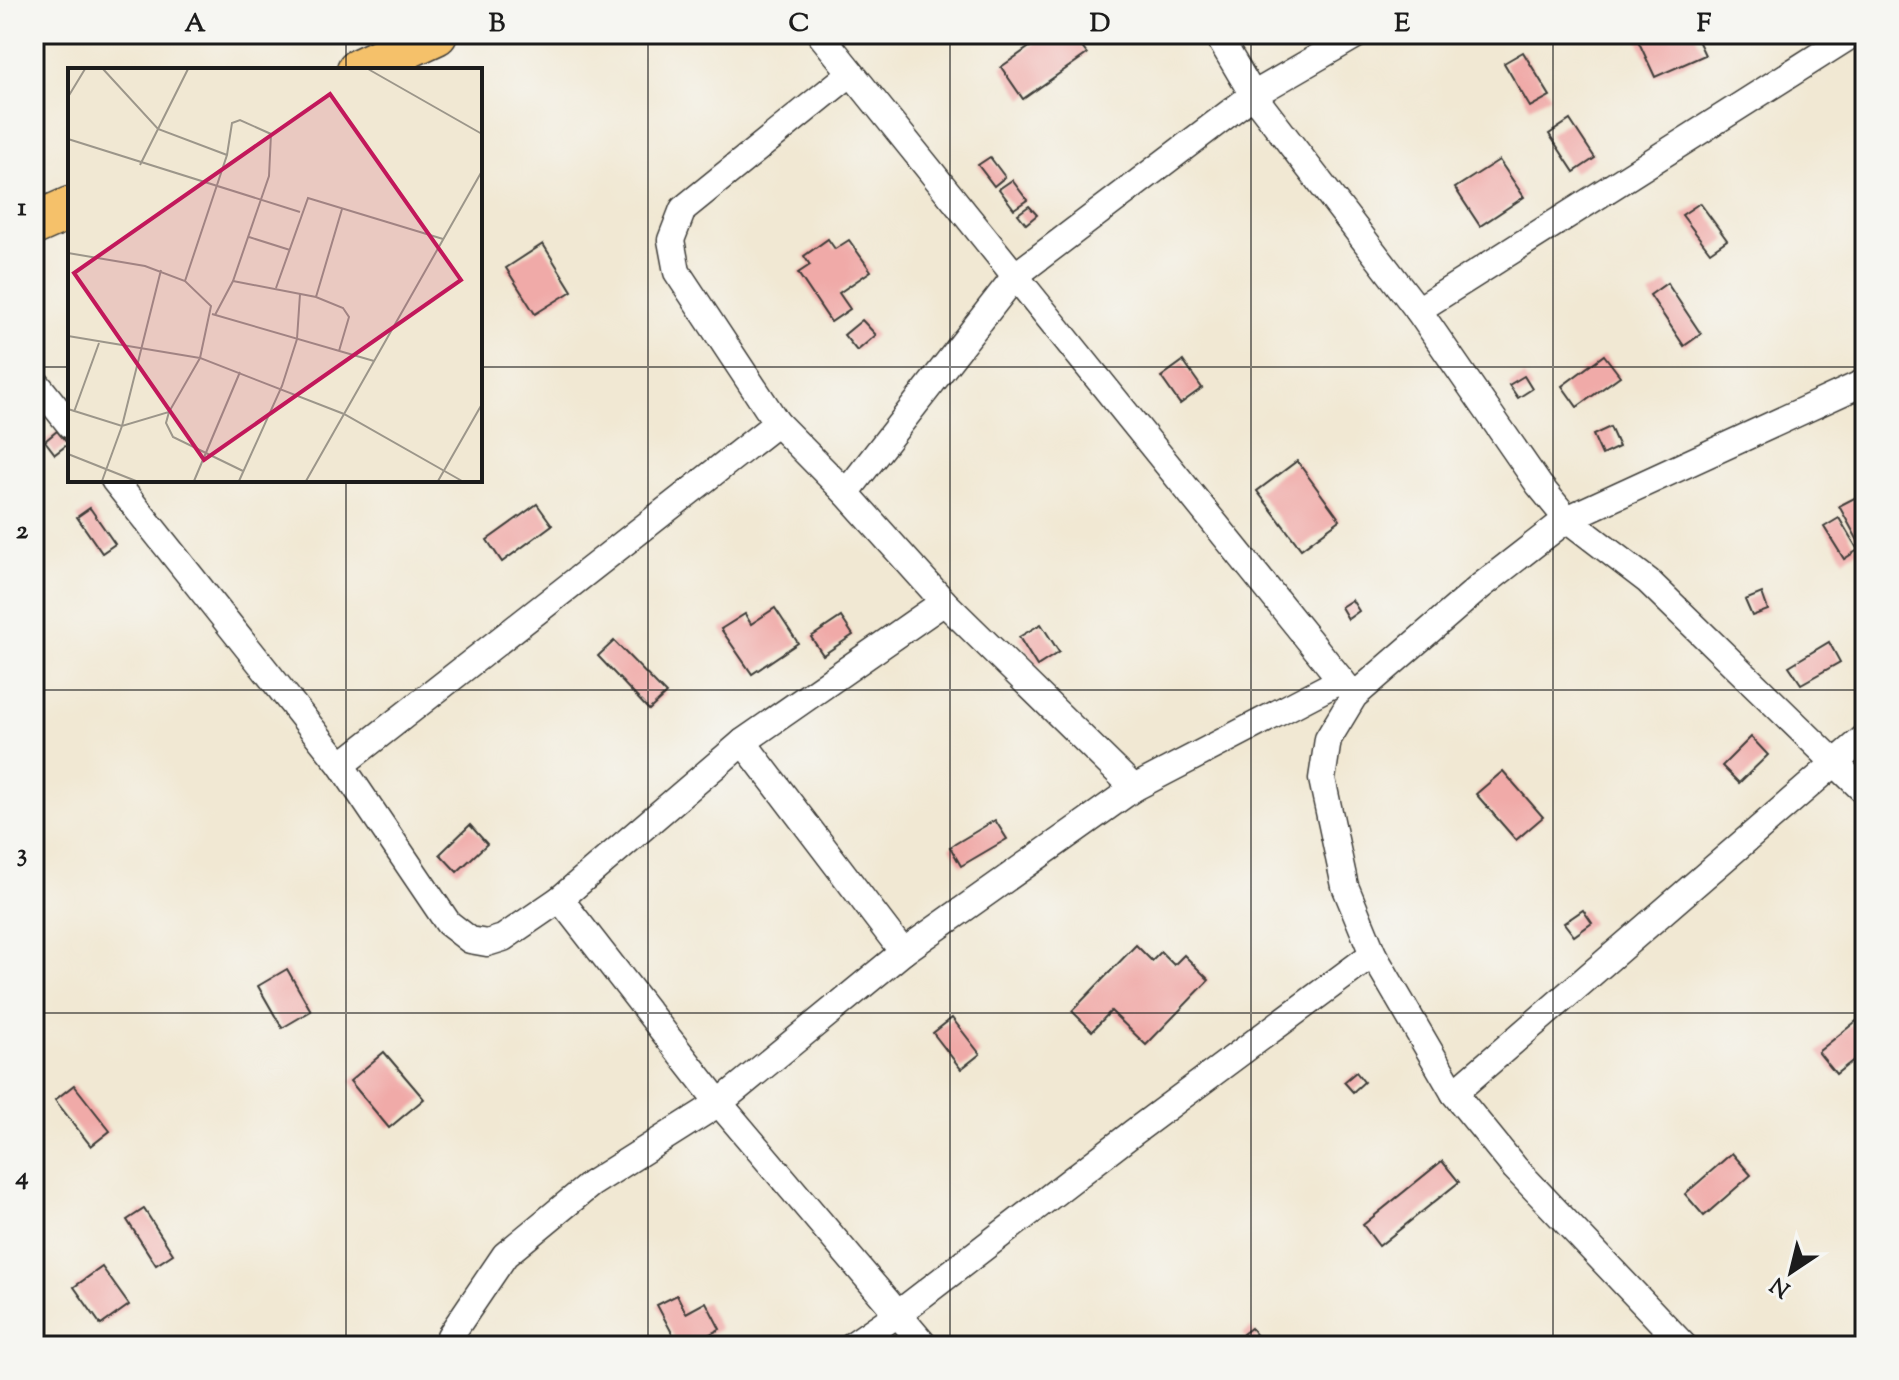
<svg xmlns="http://www.w3.org/2000/svg" width="1899" height="1380" font-family="'Sorts Mill Goudy',serif">
  <style>
    .building { fill: #f0aaa8 }
    .lines { fill: none; stroke-linecap: round; stroke-linejoin: round }
    .minor-casing { stroke: #3c3b37; stroke-width: 29 }
    .primary-casing { stroke: #3c3b37; stroke-width: 45 }
    .minor { stroke: #fff; stroke-width: 26 }
    .primary { stroke: #f5c16b; stroke-width: 42 }
    .grid { fill: none; stroke: #1c1c1c; stroke-width: 2; stroke-opacity: 0.55 }
    .inset-road { fill: none; stroke: #9c968a; stroke-width: 2 }
    .view { fill: #c2185b; fill-opacity: 0.15; stroke: #c2185b; stroke-width: 4 }
    .inset-edge { fill: none; stroke: #1c1c1c; stroke-width: 4 }
    .neatline { fill: none; stroke: #1c1c1c; stroke-width: 3 }
    .grid-label { font-size: 26px; text-anchor: middle; font-weight: bold; fill: #1c1c1c }
  </style>
  <rect width="100%" height="100%" fill="#f6f6f2"/>
  <filter id="ink" filterUnits="userSpaceOnUse"><feTurbulence type="fractalNoise" baseFrequency=".0125" numOctaves="2"/><feDisplacementMap in="SourceGraphic" scale="16" xChannelSelector="R" yChannelSelector="G"/><feConvolveMatrix kernelMatrix="1 2 1 2 8 2 1 2 1" color-interpolation-filters="sRGB"/></filter>
  <filter id="wash" filterUnits="userSpaceOnUse"><feTurbulence type="fractalNoise" baseFrequency=".006" numOctaves="4" result="noise"/><feDisplacementMap in="SourceGraphic" scale="32" xChannelSelector="R" yChannelSelector="G"/><feGaussianBlur stdDeviation="1.8" result="paint"/><feColorMatrix in="noise" values="0 0 0 0 0 0 0 0 0 0 0 0 0 0 0 0 0 1.4 0 .05"/><feComposite in="paint" operator="in"/></filter>
  <g filter="url(#wash)">
    <rect width="100%" height="100%" fill="#f1e8d3"/>
    <g id="blocks">
      <g class="building">
        <path d="M1048,34H1072L1087,54L1023,99L1001,67Z"/>
        <path d="M1635,34H1695L1705,55L1655,77Z"/>
        <path d="M1523,52L1550,96L1530,107L1504,63Z"/>
        <path d="M1570,120L1595,158L1574,172L1549,134Z"/>
        <path d="M990,157L1005,177L994,186L978,165Z"/>
        <path d="M1499,160L1524,197L1480,226L1455,188Z"/>
        <path d="M1012,180L1027,200L1014,209L999,189Z"/>
        <path d="M1700,203L1727,240L1710,252L1682,215Z"/>
        <path d="M1029,206L1037,215L1026,224L1018,214Z"/>
        <path d="M828,239L835,249L849,240L871,271L839,293L850,309L831,322L798,273L810,265L804,256Z"/>
        <path d="M543,244L572,291L535,314L506,268Z"/>
        <path d="M1667,283L1701,334L1684,346L1650,295Z"/>
        <path d="M862,320L876,335L857,351L844,335Z"/>
        <path d="M1604,355L1620,376L1577,407L1562,386Z"/>
        <path d="M1183,361L1202,388L1180,404L1161,377Z"/>
        <path d="M1524,376L1532,389L1518,398L1509,385Z"/>
        <path d="M1610,427L1619,447L1602,455L1593,435Z"/>
        <path d="M57,431L68,444L55,454L45,441Z"/>
        <path d="M1297,461L1340,520L1301,549L1257,491Z"/>
        <path d="M1862,494L1865,499V547L1862,548L1839,506Z"/>
        <path d="M537,504L552,525L502,562L487,540Z"/>
        <path d="M90,508L115,544L102,553L77,517Z"/>
        <path d="M1839,518L1858,550L1844,559L1824,527Z"/>
        <path d="M1762,593L1768,610L1752,616L1745,600Z"/>
        <path d="M1352,600L1359,611L1348,619L1341,607Z"/>
        <path d="M775,608L798,643L752,674L721,629L745,614L751,624Z"/>
        <path d="M841,617L853,635L823,655L811,637Z"/>
        <path d="M1041,624L1059,652L1037,666L1019,637Z"/>
        <path d="M614,641L666,694L649,710L598,656Z"/>
        <path d="M1829,642L1840,662L1801,684L1789,666Z"/>
        <path d="M1751,737L1768,755L1739,783L1722,766Z"/>
        <path d="M1503,771L1543,817L1516,840L1476,794Z"/>
        <path d="M995,820L1007,839L961,866L950,847Z"/>
        <path d="M470,825L487,844L457,872L440,854Z"/>
        <path d="M1583,910L1592,923L1574,936L1564,923Z"/>
        <path d="M1136,945L1152,961L1161,952L1174,965L1184,955L1209,980L1146,1045L1111,1011L1092,1031L1072,1011Z"/>
        <path d="M287,969L311,1011L282,1028L258,986Z"/>
        <path d="M1865,1014V1051L1836,1074L1818,1052Z"/>
        <path d="M952,1018L980,1054L961,1069L933,1033Z"/>
        <path d="M384,1052L424,1099L389,1128L350,1081Z"/>
        <path d="M1356,1072L1364,1082L1353,1092L1344,1082Z"/>
        <path d="M74,1085L110,1131L91,1146L55,1100Z"/>
        <path d="M1732,1153L1751,1175L1704,1216L1685,1194Z"/>
        <path d="M1442,1161L1459,1182L1379,1246L1363,1225Z"/>
        <path d="M144,1209L173,1254L156,1265L127,1220Z"/>
        <path d="M102,1267L129,1305L101,1325L74,1287Z"/>
        <path d="M677,1295L686,1313L706,1302L720,1329L687,1346H679L657,1305Z"/>
        <path d="M1251,1328L1258,1337L1250,1343L1243,1334Z"/>
      </g>
    </g>
  </g>
  <g filter="url(#ink)">
    <use href="#blocks" fill-opacity="0" stroke="#3c3b37" stroke-width="2"/>
    <g class="lines">
      <defs>
        <g id="minor">
          <path d="M820,34L1350,691"/>
          <path d="M1217,34L1253,95L1418,310L1539,485L1567,519L1481,586L1354,696L1328,739L1322,779L1345,886L1373,954L1454,1093L1515,1168L1684,1346"/>
          <path d="M851,73L683,209L671,240L677,272L777,423L846,493L944,602L1134,788"/>
          <path d="M1418,310L1853,34"/>
          <path d="M34,380L70,425"/>
          <path d="M1865,382L1567,519L1648,581L1865,792"/>
          <path d="M114,480L341,765L448,923L470,940L487,943L503,938L560,899L743,742L944,602"/>
          <path d="M846,493L1016,275L1253,95L1358,34"/>
          <path d="M743,742L903,952"/>
          <path d="M341,765L777,423"/>
          <path d="M560,899L719,1103L925,1346"/>
          <path d="M1454,1093L1865,737"/>
          <path d="M446,1346L450,1336L505,1255L591,1184L719,1103L903,952L1134,788L1341,680"/>
          <path d="M851,1346L899,1313L1134,1132L1373,954"/>
        </g>
        <g id="primary">
          <path d="M358,70L436,34"/>
          <path d="M34,224L70,208"/>
        </g>
      </defs>
      <use href="#minor" class="minor-casing"/>
      <use href="#primary" class="primary-casing"/>
      <use href="#minor" class="minor"/>
      <use href="#primary" class="primary"/>
    </g>
  </g>
  <path class="grid" d="M346,34V70M648,34V1346M950,34V1346M1251,34V1346M1553,34V1346M34,367H70M480,367H1865M346,480V1346M34,690H1865M34,1013H1865"/>
  <g transform="translate(68 68)">
    <rect width="414" height="414" fill="#f1e8d3"/>
    <path class="inset-road" d="M35,1L90,61L159,87M300,1L414,66M0,29L17,1M0,71L232,144M72,97L120,1M181,169L222,182M0,185L77,198L117,213L143,238L132,290L276,346L394,413M117,213L159,87L164,55L172,52L203,66L201,108L165,213L147,247M165,213L248,229L275,240L281,249L271,283M208,220L240,130L375,171M248,229L274,141M144,246L306,293M0,268L132,290L101,344L54,358L0,341M6,344L31,275M101,344L98,355L105,369L175,403M0,386L68,413M34,413L54,358L93,202M126,413L172,304M171,413L214,318L229,271L232,226M238,413L414,103M370,413L414,336"/>
    <path class="view" d="M262,26L393,212L136,392L6,205Z"/>
    <rect width="414" height="414" class="inset-edge"/>
  </g>
  <rect width="1899" height="1380" fill="none" stroke="#f6f6f2" stroke-width="88"/>
  <g transform="translate(1791 1272) rotate(215)" stroke="#f6f6f2" stroke-width="6" paint-order="stroke">
  <path d="M0-6L14 30L0 20L-14 30Z" fill="#1c1c1c"/>
  <text y="-12" font-size="22" font-weight="bold" text-anchor="middle" fill="#1c1c1c">N</text>
  </g>
  <rect x="44" y="44" width="1811" height="1292" class="neatline"/>
  <g class="grid-label">
    <text x="195" y="31">A</text>
    <text x="497" y="31">B</text>
    <text x="799" y="31">C</text>
    <text x="1100" y="31">D</text>
    <text x="1402" y="31">E</text>
    <text x="1704" y="31">F</text>
    <text x="22" y="215">1</text>
    <text x="22" y="538">2</text>
    <text x="22" y="861">3</text>
    <text x="22" y="1184">4</text>
  </g>
</svg>
